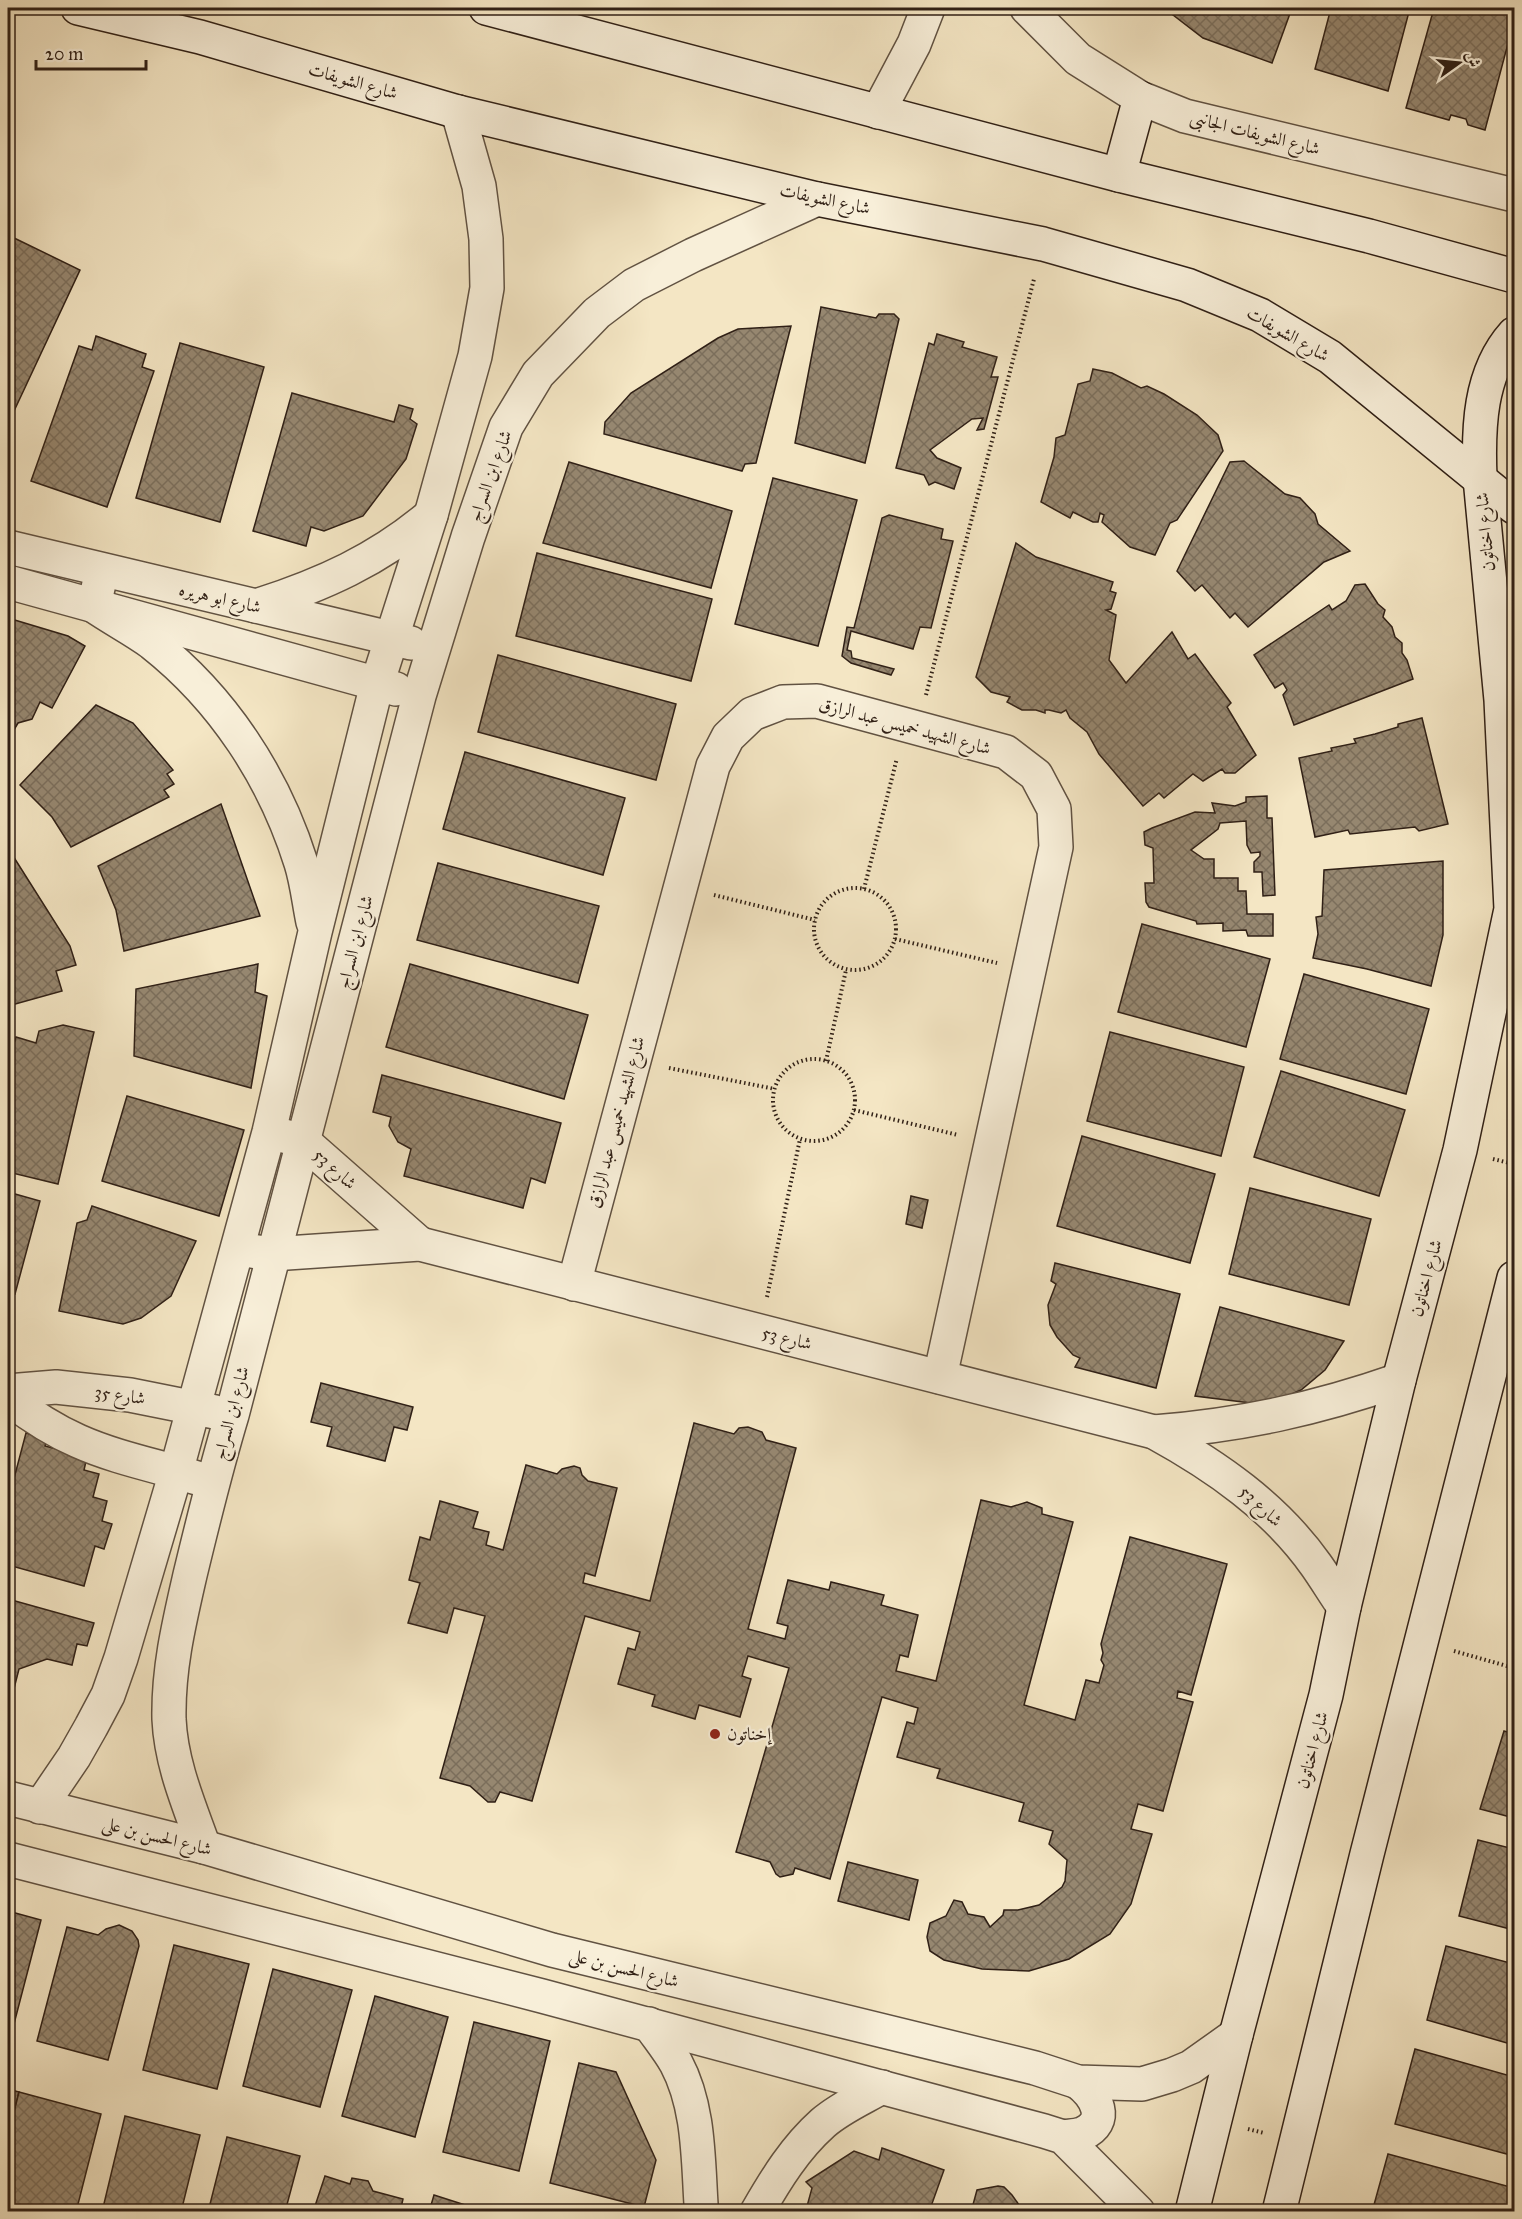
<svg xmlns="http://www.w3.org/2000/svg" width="1522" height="2219" font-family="'IM FELL Great Primer',Amiri,serif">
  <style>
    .building { fill: url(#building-cross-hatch); stroke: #302016; stroke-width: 1.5 }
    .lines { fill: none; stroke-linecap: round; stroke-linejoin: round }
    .minor-casing { stroke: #615242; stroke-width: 36 }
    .tertiary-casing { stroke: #615242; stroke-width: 36 }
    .secondary-casing { stroke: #302016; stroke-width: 36 }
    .path { stroke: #302016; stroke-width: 4; stroke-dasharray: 1.5 3; stroke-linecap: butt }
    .minor { stroke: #f8efd9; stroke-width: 33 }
    .tertiary { stroke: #f8efd9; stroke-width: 33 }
    .secondary { stroke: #f8efd9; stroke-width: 33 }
    .poi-dot { fill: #8f2418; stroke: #f8efd9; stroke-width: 2 }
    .labels { text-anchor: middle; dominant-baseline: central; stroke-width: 4.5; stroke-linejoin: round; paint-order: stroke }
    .street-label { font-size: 18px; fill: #302016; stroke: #f8efd9 }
    .poi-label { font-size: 18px; fill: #302016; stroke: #f8efd9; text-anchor: start }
  </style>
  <defs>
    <pattern id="building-cross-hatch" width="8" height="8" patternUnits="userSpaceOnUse" patternTransform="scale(1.5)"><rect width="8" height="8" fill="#968770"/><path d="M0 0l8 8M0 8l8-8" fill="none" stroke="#7b6e5b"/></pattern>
  </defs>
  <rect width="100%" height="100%" fill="#f4e6c4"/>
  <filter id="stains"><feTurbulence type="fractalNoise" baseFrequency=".00333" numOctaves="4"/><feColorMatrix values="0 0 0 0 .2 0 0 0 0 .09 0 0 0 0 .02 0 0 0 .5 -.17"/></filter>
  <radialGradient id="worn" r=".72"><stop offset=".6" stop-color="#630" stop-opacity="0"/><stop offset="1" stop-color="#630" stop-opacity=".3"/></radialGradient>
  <g class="building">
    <path d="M1164,8H1292L1272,63L1203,38Z"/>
    <path d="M1331,8H1410L1388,91L1315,69Z"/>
    <path d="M1434,8H1514V21L1485,130L1468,125L1466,119L1451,115L1449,120L1406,108Z"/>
    <path d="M10,236L80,270L14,411L8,408V241Z"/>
    <path d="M821,307L876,318L879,314H894L899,319L865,463L795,443Z"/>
    <path d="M791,326L756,463L745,464L742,471L604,434L605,422L631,393L718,338L738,329Z"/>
    <path d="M937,334L964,342L962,347L997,357L991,377H998L984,429L977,430L983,418L972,419L930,450L937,458L961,468L954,489L935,482L929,485L924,475L896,468L929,343L934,345Z"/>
    <path d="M96,336L146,354L142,367L154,371L107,507L31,481L79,346L92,350Z"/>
    <path d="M180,343L264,367L220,522L136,498Z"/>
    <path d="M1093,369L1112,373L1141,388L1147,386L1164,394L1197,415L1218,435L1223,451L1177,520L1170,523L1155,555L1130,547L1102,522L1104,515L1100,513L1098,522H1093L1073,512L1070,518L1041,502L1054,457L1056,438L1065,435L1078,384L1090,381Z"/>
    <path d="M292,393L394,422L399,405L413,409L410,419L417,424L406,459L363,516L324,531L311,527L306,546L253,531Z"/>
    <path d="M1244,461L1285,494L1300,498L1315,514L1318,524L1350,551L1324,562L1248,627L1235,613L1230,618L1202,585L1195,591L1177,571L1230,462Z"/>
    <path d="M569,462L732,511L711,588L543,543Z"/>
    <path d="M773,478L857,500L818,646L735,624Z"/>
    <path d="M889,515L943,529L941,539L953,541L931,628L920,627L913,649L851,631L847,650L851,651L852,658L894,669L891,675L851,663L842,656L847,627L854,628L882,518Z"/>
    <path d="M1016,543L1036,557L1113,582L1110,591L1116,593L1111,609L1106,610L1116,615L1109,660L1126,683L1172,632L1188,659L1195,654L1231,703L1227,707L1256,755L1235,773H1225L1222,769L1203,781L1193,774L1164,798L1159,793L1143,806L1099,754L1087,732L1070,718L1066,710L1061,713L1049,710H1045V713L1036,710H1022L1007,702L1010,697L991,692L976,677Z"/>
    <path d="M537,553L712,599L691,681L516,636Z"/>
    <path d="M1365,584L1378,604L1385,610L1383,617L1392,627L1395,637L1402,643V653L1407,660L1413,679L1294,725L1283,695L1287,690L1283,683L1275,688L1254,655L1329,605L1332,610L1346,601L1355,585Z"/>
    <path d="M8,618L68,636L85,646L52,708L40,702L32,719L18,723L11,735L8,733Z"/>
    <path d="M498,655L676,704L656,780L478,732Z"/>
    <path d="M96,705L133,723L173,770L167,774L174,784L164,790L169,797L71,847L52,817L20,785Z"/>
    <path d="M1422,718L1448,824L1419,831L1415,827L1350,834L1348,830L1315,837L1299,758L1332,751L1331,748L1356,743L1354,739L1375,734L1398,727V724Z"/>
    <path d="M465,752L625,798L603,875L443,829Z"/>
    <path d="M1267,796V818H1272L1275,895L1263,896L1262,872H1254V862L1260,856V852L1251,853L1247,845L1246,821L1220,823L1218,829L1191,850L1204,859H1214V878H1238V891H1246L1247,914H1273V936H1248L1246,930L1223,931V923L1197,924L1196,921L1149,907L1146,902L1145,883H1154L1153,848L1145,845L1144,832L1152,828L1195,812L1215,813L1212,803L1235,806L1246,802V797Z"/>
    <path d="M221,804L260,916L124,951L116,910L98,866Z"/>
    <path d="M8,848L70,946L76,965L56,971L62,991L8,1006Z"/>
    <path d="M1443,861V935L1431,986L1367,969L1313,958L1318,934L1316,917L1322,916L1324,870Z"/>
    <path d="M438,863L599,906L578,983L417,940Z"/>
    <path d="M1142,924L1270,959L1246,1047L1118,1012Z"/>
    <path d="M258,964L255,992L267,996L251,1088L134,1056L136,989Z"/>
    <path d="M410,964L588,1015L564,1099L386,1047Z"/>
    <path d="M1304,974L1429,1009L1406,1094L1280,1059Z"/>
    <path d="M63,1025L94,1032L58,1184L8,1172V1045L13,1047L16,1037L36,1043L39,1031Z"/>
    <path d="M1110,1032L1244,1067L1221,1156L1087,1121Z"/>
    <path d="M1281,1071L1405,1110L1379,1196L1254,1157Z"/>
    <path d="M382,1075L561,1123L545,1183L531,1178L523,1208L404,1176L411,1149L398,1142L389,1126L391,1117L373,1112Z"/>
    <path d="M127,1096L244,1130L219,1216L102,1181Z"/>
    <path d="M1082,1136L1215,1174L1190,1263L1057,1226Z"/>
    <path d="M1250,1188L1371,1219L1349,1305L1229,1274Z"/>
    <path d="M8,1192L40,1201L15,1294L8,1292Z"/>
    <path d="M911,1196L928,1200L922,1228L906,1224Z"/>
    <path d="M92,1206L196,1241L171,1296L141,1318L123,1324L59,1311L77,1223L87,1220Z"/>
    <path d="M1055,1263L1180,1294L1156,1388L1075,1367L1080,1358L1073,1355L1057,1337L1050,1325L1048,1305L1056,1284L1051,1281Z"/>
    <path d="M1220,1307L1344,1341L1325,1370L1301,1390L1267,1405L1195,1396Z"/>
    <path d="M321,1383L413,1407L407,1430L394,1427L385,1461L327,1446L332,1427L311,1422Z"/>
    <path d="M694,1423L734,1434L739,1428L748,1427L762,1432L766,1440L796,1448L748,1629L785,1639L788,1626L777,1623L788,1580L829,1590L831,1582L884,1595L881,1605L918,1615L908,1657L900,1655L896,1671L936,1681L981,1500L1011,1507L1027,1502L1042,1508V1514L1073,1522L1024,1705L1075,1720L1086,1680L1099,1683L1104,1665L1101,1660L1103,1653L1101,1644L1130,1537L1227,1564L1191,1695L1178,1691L1177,1698L1193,1702L1163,1811L1138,1804L1131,1829L1152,1834L1131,1904L1110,1934L1069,1959L1029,1971L982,1969L944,1960L930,1951L927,1937L930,1923L946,1916L954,1900L962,1902L968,1914L984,1917L990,1927L1003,1915L1004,1910H1018L1039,1905L1062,1887L1065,1881L1067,1860L1049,1844L1053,1831L1019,1821L1024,1803L937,1778L940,1769L897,1757L907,1722L914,1724L918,1708L882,1697L830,1879L795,1868L793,1874L780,1877L776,1874L770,1862L736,1852L789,1668L748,1656L742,1676L751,1679L740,1717L699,1705L695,1719L652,1706L655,1695L618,1684L628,1648L635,1650L640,1632L585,1616L532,1801L500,1792L495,1802H488L470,1786L440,1778L485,1616L454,1608L447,1633L408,1623L420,1583L409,1580L420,1537L430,1540L440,1501L478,1512L473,1528L489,1532L486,1545L503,1550L526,1465L557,1474L562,1469L574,1466L580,1468L582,1475L588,1481L617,1488L595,1576L585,1573L583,1583L650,1601Z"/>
    <path d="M26,1433L47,1439L45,1446L87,1457L84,1470L99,1474L93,1497L107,1501L102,1521L112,1524L104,1549L95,1546L84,1586L8,1565V1501Z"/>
    <path d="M8,1599L94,1623L87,1646L77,1644L72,1665L47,1659L19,1669L9,1708Z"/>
    <path d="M1504,1731L1514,1734V1818L1480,1809Z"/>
    <path d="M1478,1840L1514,1849V1930L1459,1916Z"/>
    <path d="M848,1862L918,1880L909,1920L838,1901Z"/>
    <path d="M8,1911L41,1920L8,2047Z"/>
    <path d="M119,1925L132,1931L138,1940L139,1946L108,2060L37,2041L67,1927L98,1935L106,1929Z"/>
    <path d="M174,1945L249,1964L217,2089L143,2070Z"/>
    <path d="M1446,1946L1514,1964V2045L1427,2020Z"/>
    <path d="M273,1969L352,1990L320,2107L243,2086Z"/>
    <path d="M375,1996L448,2017L415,2137L342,2116Z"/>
    <path d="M474,2022L550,2041L519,2171L443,2152Z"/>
    <path d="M1415,2049L1514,2077V2156L1395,2124Z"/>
    <path d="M579,2063L616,2072L656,2160L644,2207L550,2183Z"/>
    <path d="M8,2089L19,2092L8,2136Z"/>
    <path d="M19,2092L101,2114L76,2212H26L8,2207V2136Z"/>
    <path d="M125,2116L200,2135L181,2212H102Z"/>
    <path d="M227,2137L300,2156L285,2212H208Z"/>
    <path d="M882,2148L944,2170L929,2212H800L806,2210L812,2188L806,2182L854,2151L879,2160Z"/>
    <path d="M1388,2154L1514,2188L1508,2212H1372Z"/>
    <path d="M325,2176L350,2184L352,2178L368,2181L373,2191L403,2199L400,2212H313Z"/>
    <path d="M998,2186L1004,2187L1012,2195L1024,2212H971L977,2190Z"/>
    <path d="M434,2195L487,2212H429Z"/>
  </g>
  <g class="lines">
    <defs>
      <g id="minor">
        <path d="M1027,8L1078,59L1140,98L1185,116L1514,195"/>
        <path d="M878,112L914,44L928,8"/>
        <path d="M8,547L411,643"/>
        <path d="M102,570L94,606C113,619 134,630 152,643C223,699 274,777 301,863C307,882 309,903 313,922"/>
        <path d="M8,582L396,689"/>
        <path d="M256,606C322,585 378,560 431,515"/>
        <path d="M284,1136L303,1141L420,1244"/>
        <path d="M251,1251L272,1254L420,1244L1154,1432C1216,1466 1275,1507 1316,1565C1326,1579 1334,1593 1344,1607"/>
        <path d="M574,1284L713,766L728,737L752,714L783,702L817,701L1006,752L1036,775L1054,809L1056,847L940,1377"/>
        <path d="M8,1391L56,1387L130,1395L215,1412"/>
        <path d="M8,1398C30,1415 53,1430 78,1441C116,1458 158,1466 197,1478"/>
        <path d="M1154,1432C1242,1425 1316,1409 1399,1380"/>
        <path d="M40,1807L74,1757L91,1727L108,1695L121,1658L176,1472L269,1132L315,932L377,684L431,515L475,356L487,288L486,239L479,186L458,112"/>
        <path d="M204,1847C189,1805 171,1764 169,1719C168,1669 179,1623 190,1575C203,1521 216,1468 232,1415L419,696L468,537L506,427L538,374L597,313L634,285L693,255L817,199"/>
        <path d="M649,2024C658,2037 668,2049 676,2063C699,2106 698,2157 701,2204L700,2212"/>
        <path d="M757,2212C776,2179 795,2148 823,2123C840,2108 863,2098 882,2087"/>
      </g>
      <g id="tertiary">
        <path d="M8,1798L204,1847L552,1950L1035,2068L1078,2082L1142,2084L1172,2075L1191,2067L1236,2035"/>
        <path d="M8,1859L542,1996L1044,2131L1063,2137L1138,2212"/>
        <path d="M1063,2137C1069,2136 1076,2136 1082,2134C1111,2121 1096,2096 1078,2082"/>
      </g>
      <g id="secondary">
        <path d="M78,8L200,37L458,112L817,199L1043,244L1187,285L1260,315L1330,357L1514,507"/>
        <path d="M486,8L1119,175L1369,236L1514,276"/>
        <path d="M1119,175L1140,98"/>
        <path d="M1192,2212L1236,2035L1326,1695L1344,1607L1399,1380L1460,1150L1511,909L1501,700L1480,478C1478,429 1479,373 1514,334"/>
        <path d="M1279,2212L1367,1854L1514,1278"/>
      </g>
    </defs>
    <use href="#minor" class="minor-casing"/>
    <use href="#tertiary" class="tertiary-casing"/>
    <use href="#secondary" class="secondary-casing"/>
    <g class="path">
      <path d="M926,695L1034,279"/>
      <circle cx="855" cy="929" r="41"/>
      <path d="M864,889L897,758"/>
      <path d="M714,895L815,920"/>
      <path d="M895,939L997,963"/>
      <circle cx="814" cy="1100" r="41"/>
      <path d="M826,1061L846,970"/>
      <path d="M669,1068L775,1089"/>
      <path d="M854,1110L958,1135"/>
      <path d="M1493,1159L1514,1164"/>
      <path d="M767,1297L800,1139"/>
      <path d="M1454,1651L1514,1668"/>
      <path d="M1248,2129L1264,2133"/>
    </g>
    <use href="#minor" class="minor"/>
    <use href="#tertiary" class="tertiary"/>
    <use href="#secondary" class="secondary"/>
  </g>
  <circle class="poi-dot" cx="715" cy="1734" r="6"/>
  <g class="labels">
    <g class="street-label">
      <text transform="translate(353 81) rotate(16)">شارع الشويفات</text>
      <text transform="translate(1255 133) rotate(14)">شارع الشويفات الجانبى</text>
      <text transform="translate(825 199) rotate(12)">شارع الشويفات</text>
      <text transform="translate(1288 334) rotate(30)">شارع الشويفات</text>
      <text transform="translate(490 476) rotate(-70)">شارع ابن السراج</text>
      <text transform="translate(1485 532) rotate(-95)">شارع اخناتون</text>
      <text transform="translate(220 598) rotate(13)">شارع ابو هريره</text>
      <text transform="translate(905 726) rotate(15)">شارع الشهيد خميس عبد الرازق</text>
      <text transform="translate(355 942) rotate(-75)">شارع ابن السراج</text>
      <text transform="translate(616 1122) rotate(-75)">شارع الشهيد خميس عبد الرازق</text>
      <text transform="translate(335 1169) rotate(42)">شارع 53</text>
      <text transform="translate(1426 1278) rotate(-75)">شارع اخناتون</text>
      <text transform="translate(787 1338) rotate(14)">شارع 53</text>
      <text transform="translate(120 1395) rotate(8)">شارع 35</text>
      <text transform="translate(231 1413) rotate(-75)">شارع ابن السراج</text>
      <text transform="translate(1261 1506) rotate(43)">شارع 53</text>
      <text transform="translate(1312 1750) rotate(-75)">شارع اخناتون</text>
      <text transform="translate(157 1836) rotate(14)">شارع الحسن بن على</text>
      <text transform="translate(624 1968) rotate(14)">شارع الحسن بن على</text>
    </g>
    <g class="poi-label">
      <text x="727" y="1734">إخناتون</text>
    </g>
  </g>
  <rect width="1522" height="2219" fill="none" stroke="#f4e6c4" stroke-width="30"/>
  <rect x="9" y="9" width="1504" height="2201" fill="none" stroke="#302016" stroke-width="3"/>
  <rect x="15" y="15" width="1492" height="2189" fill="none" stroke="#302016" stroke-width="1.5"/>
  <g transform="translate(1459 63) rotate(75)" stroke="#f8efd9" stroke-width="4.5" paint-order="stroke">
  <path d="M0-4.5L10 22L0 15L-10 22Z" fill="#302016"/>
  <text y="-9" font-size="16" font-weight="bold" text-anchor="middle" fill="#302016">ش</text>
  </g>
  <path d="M36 60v9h110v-9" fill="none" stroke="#302016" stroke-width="3"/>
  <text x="45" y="60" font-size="18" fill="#302016" stroke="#f8efd9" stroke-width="4.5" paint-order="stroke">20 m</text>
  <rect width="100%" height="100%" filter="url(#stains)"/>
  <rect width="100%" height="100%" fill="url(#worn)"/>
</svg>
